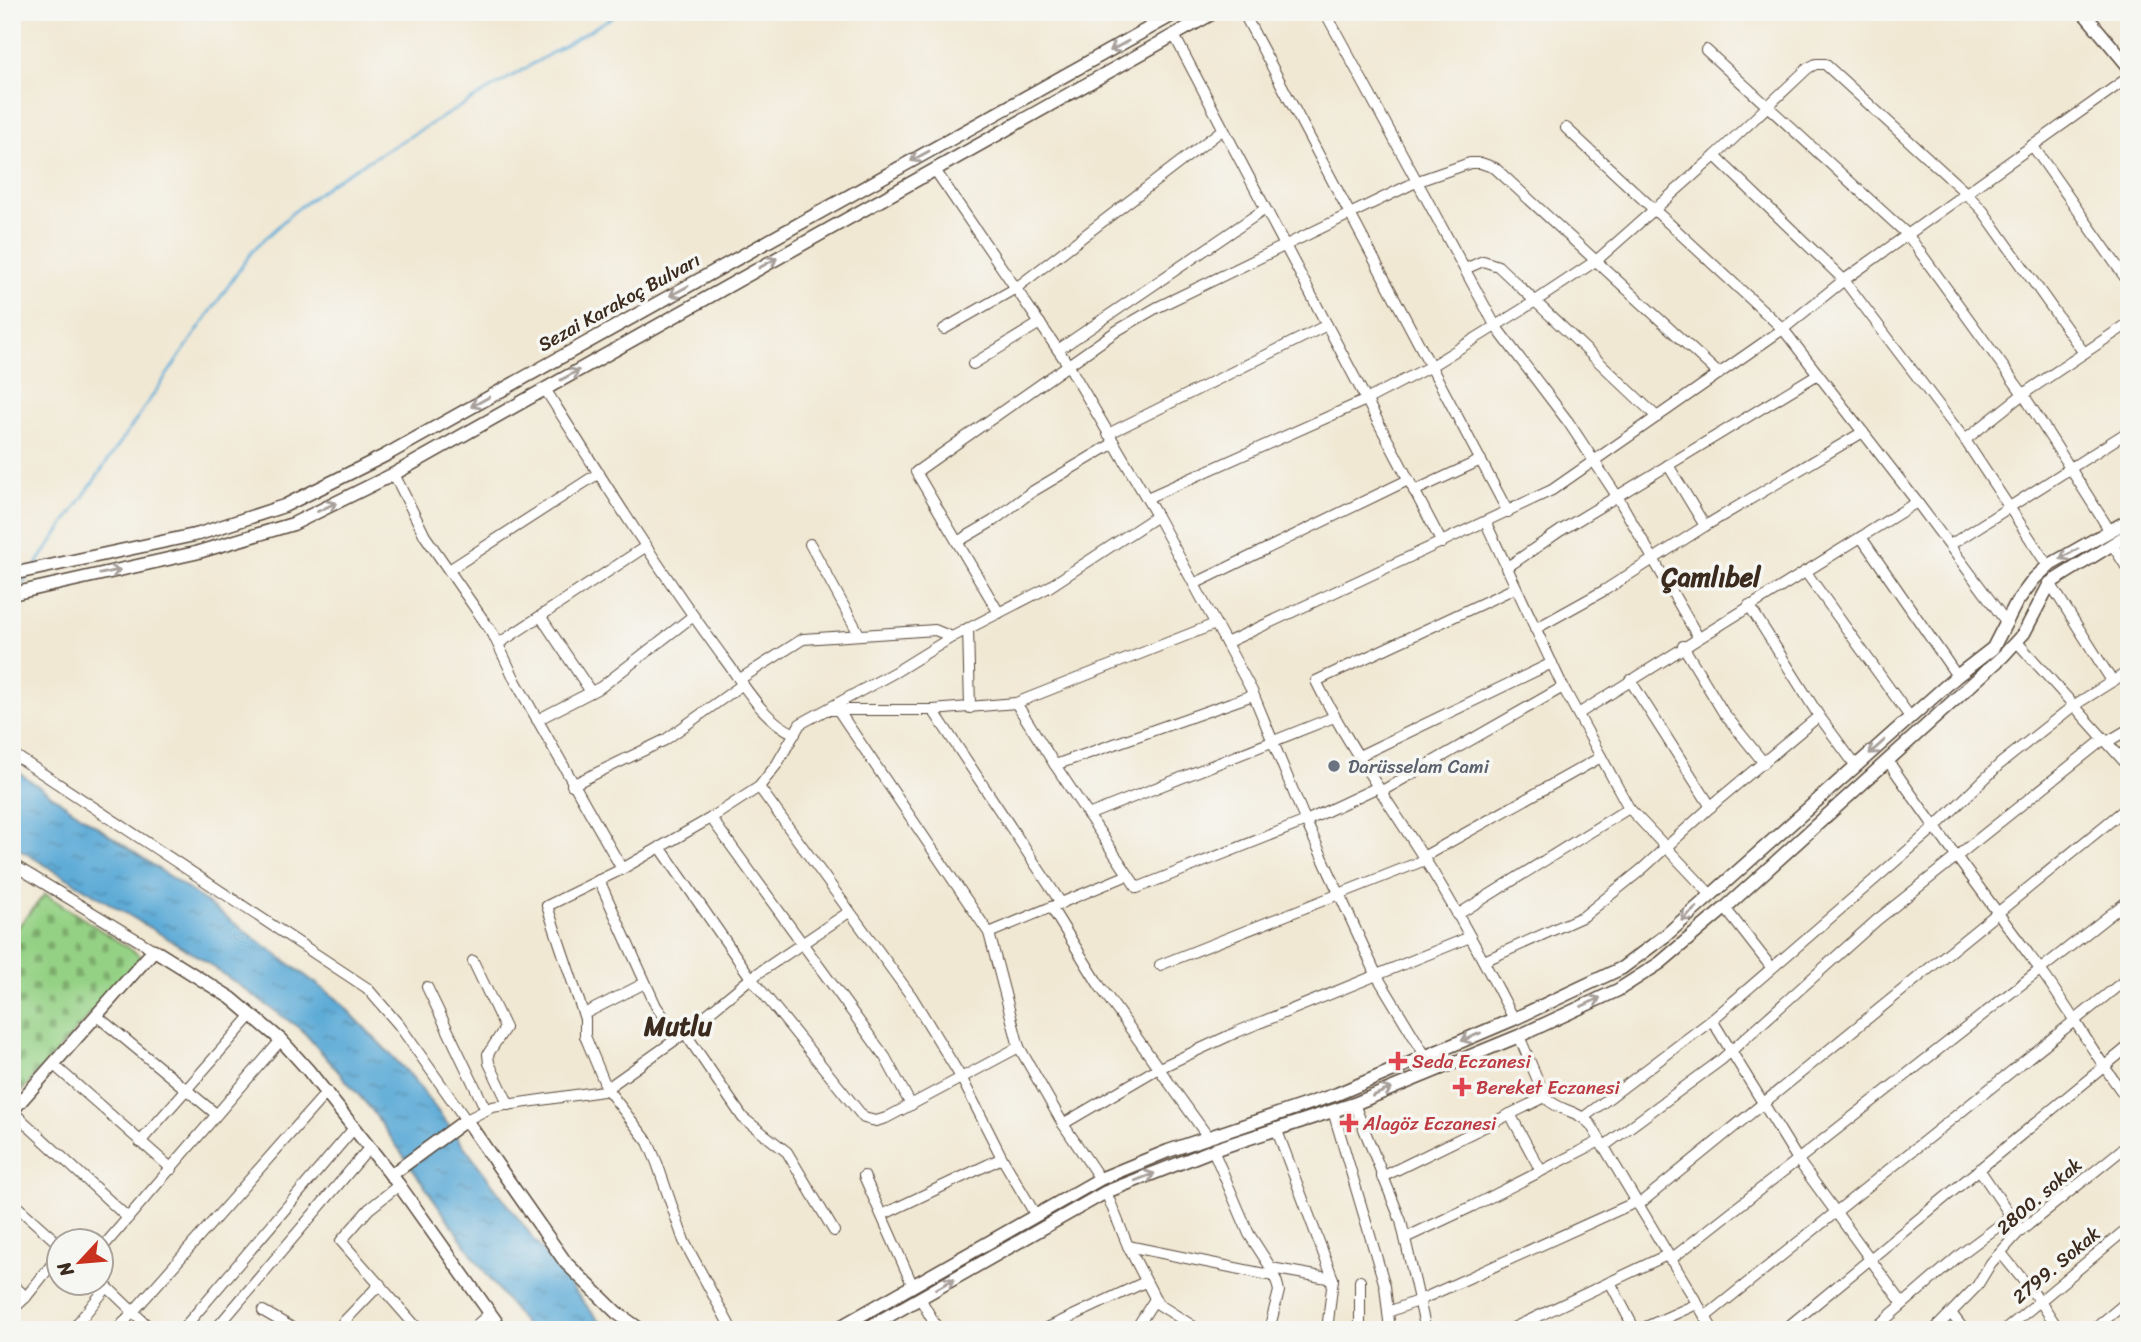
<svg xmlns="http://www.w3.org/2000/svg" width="2141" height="1342" font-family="Sriracha,sans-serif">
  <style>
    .cemetery { fill: url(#cemetery-stones); stroke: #687e52; stroke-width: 2 }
    .water { fill: url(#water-ripples); stroke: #4c6a7a; stroke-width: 2 }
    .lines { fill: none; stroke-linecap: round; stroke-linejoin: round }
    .stream { stroke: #5dabd7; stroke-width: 2.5 }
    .minor-casing { stroke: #564639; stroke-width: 12 }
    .major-casing { stroke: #564639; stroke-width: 15 }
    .minor { stroke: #fff; stroke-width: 10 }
    .major { stroke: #fff; stroke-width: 12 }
    .oneway { stroke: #a79f9a }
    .worship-dot { fill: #6b7280; stroke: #f6f6f2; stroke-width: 2.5 }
    .health-dot { fill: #e0444e; stroke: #f6f6f2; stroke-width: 2.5 }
    .labels { text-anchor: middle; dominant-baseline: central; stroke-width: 7; stroke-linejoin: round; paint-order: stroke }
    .street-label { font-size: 19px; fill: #3b2a1e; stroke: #f6f6f2 }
    .worship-label { font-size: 19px; fill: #5b616d; stroke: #f6f6f2; text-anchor: start }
    .health-label { font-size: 19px; fill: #be3a42; stroke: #f6f6f2; text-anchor: start }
    .district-label { font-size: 26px; font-weight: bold; fill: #3b2a1e; stroke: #f6f6f2 }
  </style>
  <defs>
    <pattern id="cemetery-stones" width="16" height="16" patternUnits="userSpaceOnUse" patternTransform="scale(1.75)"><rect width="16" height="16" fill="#95d185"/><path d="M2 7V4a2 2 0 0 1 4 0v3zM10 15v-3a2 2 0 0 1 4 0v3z" fill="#7baa6c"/></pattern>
    <pattern id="water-ripples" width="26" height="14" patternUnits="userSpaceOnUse" patternTransform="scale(1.75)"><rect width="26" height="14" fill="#5dabd7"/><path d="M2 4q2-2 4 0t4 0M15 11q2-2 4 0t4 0" fill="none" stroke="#4e8bae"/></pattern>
  </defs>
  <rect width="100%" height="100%" fill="#f6f6f2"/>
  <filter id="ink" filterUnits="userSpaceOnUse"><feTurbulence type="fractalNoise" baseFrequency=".0143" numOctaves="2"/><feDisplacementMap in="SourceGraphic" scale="14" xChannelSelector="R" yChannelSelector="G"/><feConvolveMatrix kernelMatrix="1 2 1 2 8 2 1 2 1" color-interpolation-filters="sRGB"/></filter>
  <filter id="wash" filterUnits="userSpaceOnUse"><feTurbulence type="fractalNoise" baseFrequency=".00686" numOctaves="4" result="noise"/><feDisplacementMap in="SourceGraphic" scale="28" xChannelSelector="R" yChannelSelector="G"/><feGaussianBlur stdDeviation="1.57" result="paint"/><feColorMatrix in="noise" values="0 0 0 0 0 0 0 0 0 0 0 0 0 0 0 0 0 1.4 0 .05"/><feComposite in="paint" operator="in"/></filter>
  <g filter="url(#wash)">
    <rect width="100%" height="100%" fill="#f1e8d3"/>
    <path class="cemetery" d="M45,894L142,957L12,1102V934Z"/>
    <path class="water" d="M12,768L192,892L337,999L412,1077L551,1262L598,1320L610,1330H529L483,1270L371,1109L302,1030L202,959L12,845Z"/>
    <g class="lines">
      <g class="stream">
        <path d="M36,565L253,250L292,213L334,181L621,12"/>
        <path d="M20,588L28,576"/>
      </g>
    </g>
  </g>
  <g filter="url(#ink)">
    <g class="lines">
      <defs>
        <g id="minor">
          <path d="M1243,12L1508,512"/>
          <path d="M1325,12L1496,327L1569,423L1617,496L1698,637"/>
          <path d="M1174,35L1442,543"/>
          <path d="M1706,50L1907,234L2023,394L2110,531"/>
          <path d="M1566,128L1783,329L1917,502L2007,623"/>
          <path d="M2032,145L2129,283"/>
          <path d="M1715,156L1844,280L1965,440L2048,566"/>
          <path d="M935,170L1069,366L1157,516L1252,691L1303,815L1377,976L1426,1057"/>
          <path d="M1465,269L1483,261L1498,266L1657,417"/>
          <path d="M944,329L1016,288L1222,130"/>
          <path d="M1058,350L1265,209"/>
          <path d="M973,364L1040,323"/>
          <path d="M545,389C602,479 659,570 723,657C744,684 762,720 795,734"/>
          <path d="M1108,434L1327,325"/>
          <path d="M1965,440L2023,394L2129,323"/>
          <path d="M1668,465L1705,526"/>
          <path d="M394,474L425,536L493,634L516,682L622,869"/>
          <path d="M1414,491L1481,460"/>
          <path d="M1147,498L1366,400L1431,366L1534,302L1597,260L1715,156L1808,68L1816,64H1825L1966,193L1983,211L2084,353"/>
          <path d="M1486,523L1563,687L1629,808L1711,895"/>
          <path d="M1861,537L1957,676"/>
          <path d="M957,542L993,521L1030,493L1114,443"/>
          <path d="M810,544L859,634"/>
          <path d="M2112,544L2129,571"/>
          <path d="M1950,545L2129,431"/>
          <path d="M1506,568L1560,531L1818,374"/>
          <path d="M449,570L599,473"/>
          <path d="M1805,571L1910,717"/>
          <path d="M2050,583L2112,681"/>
          <path d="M1194,584L1408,480"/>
          <path d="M1749,605L1819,716L1856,766"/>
          <path d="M999,613L916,472L1118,330L1156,308L1418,181L1470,163H1481L1495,168L1719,374"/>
          <path d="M541,617L591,692"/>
          <path d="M968,628L970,708"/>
          <path d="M1535,629L1605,590L1705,526L1863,432"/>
          <path d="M2017,642L2129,767"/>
          <path d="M1226,643L1552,490L1783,329L1844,280L2129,77"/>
          <path d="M498,644L645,547"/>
          <path d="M1683,646L1723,712L1764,763"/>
          <path d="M740,679L803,639L935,630L952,637"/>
          <path d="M1630,680L1711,807"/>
          <path d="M1253,695L1055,765L1137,888L1306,821L1378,787"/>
          <path d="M1016,703L1055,765"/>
          <path d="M829,710H933L1016,703L1215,624"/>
          <path d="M838,710L989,933L1019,1047"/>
          <path d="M933,710L1061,903"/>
          <path d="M1578,714L1917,502"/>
          <path d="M537,720L601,687L693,616"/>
          <path d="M2107,742L2129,729"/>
          <path d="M16,756L367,988L399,1025L466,1120L492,1107L603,1091L678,1038L751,978L849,912"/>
          <path d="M1359,756L1552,663"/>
          <path d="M1888,761C1937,832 1988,900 2039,968C2071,1011 2096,1059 2129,1101"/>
          <path d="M572,785L665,740L743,684"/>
          <path d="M759,787L912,997L962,1079L1002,1158L1035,1214"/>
          <path d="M1382,791L1563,687"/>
          <path d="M1088,815L1334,717"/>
          <path d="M711,818L885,1057L911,1105"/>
          <path d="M660,847L751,978L864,1118L876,1121L886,1118L1019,1047L1063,1124L1100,1179"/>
          <path d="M1423,857L1601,757"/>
          <path d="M12,864L154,950"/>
          <path d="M599,880L656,1006L678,1038"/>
          <path d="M1051,907L1099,985L1208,1137"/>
          <path d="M1725,908L1771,967"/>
          <path d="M1457,915L1629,808"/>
          <path d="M989,933L1128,875"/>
          <path d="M473,961L505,1028L488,1054L489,1063L509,1105"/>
          <path d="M1484,961L1584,916L1641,870L1717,801L1819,716"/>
          <path d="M1160,965L1425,860"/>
          <path d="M427,987L486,1110"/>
          <path d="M584,1014L645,983"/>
          <path d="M97,1016L216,1114"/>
          <path d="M1514,1019C1485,964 1456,908 1422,855C1386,798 1346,742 1316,681L1515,588"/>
          <path d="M1712,1020L1800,1163L1903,1304"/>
          <path d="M685,1033L743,1118L787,1152L834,1231"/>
          <path d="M1519,1036L1545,1097C1559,1112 1577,1109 1591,1125L1713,1330"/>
          <path d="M54,1065L172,1169"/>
          <path d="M1354,1104L1401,1221L1426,1330"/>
          <path d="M12,1111L128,1218"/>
          <path d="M1333,1111L1385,1286L1390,1330"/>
          <path d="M1510,1114L1541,1171"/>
          <path d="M1584,1117L1712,1020L1934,828L2000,764L2073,706L2129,671"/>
          <path d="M1063,1124L1155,1070L1237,1032L1470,937"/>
          <path d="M1276,1128L1333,1279L1327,1330"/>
          <path d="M140,1142L252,1015"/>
          <path d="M1603,1147L1721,1060L1877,920L2104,739"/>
          <path d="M1213,1150L1249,1234L1271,1268L1277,1283L1279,1291L1269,1330"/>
          <path d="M1979,1169L2021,1231"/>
          <path d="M864,1176L912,1284"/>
          <path d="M1382,1177L1545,1097"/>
          <path d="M399,1185L369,1209L341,1241L419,1330"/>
          <path d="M1106,1192L1128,1246L1158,1304L1199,1330"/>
          <path d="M12,1202L60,1245"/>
          <path d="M1638,1205L2129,806"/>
          <path d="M882,1215L1002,1158"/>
          <path d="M1405,1238L1473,1206L1600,1141"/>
          <path d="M1128,1246L1274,1276"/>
          <path d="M102,1248L281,1040"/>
          <path d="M2001,1253L2040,1301L2059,1330"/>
          <path d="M1670,1260L2129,900"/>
          <path d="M1271,1268L1333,1279"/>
          <path d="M1360,1281V1330"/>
          <path d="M102,1282L152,1330"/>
          <path d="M1610,1282L1635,1330"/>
          <path d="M12,1284L26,1297"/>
          <path d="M920,1298L938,1330"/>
          <path d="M12,1310L26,1297L60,1254"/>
          <path d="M263,1311L296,1330"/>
          <path d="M1388,1312L1420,1300L1636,1202"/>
          <path d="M1951,1313L1964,1330"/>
          <path d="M1705,1317L2129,977"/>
          <path d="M72,1330L107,1287"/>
          <path d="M117,1330L327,1092"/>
          <path d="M182,1330L355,1127"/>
          <path d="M215,1330L370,1147"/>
          <path d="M336,1330L380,1284"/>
          <path d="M471,1330L489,1314"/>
          <path d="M732,1330L684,1241L657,1163L648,1142L607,1089L585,1036V1019L547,906L622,869L711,818L759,787L777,764L800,724L897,671L952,637L1049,587L1157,516"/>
          <path d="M1043,1330L1145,1282"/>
          <path d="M1137,1330L1139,1324L1155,1299"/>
          <path d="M1509,1330L1667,1255"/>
          <path d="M1639,1330L1697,1304"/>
          <path d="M1784,1330L2129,1046"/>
          <path d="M1873,1330L1961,1254L2012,1216"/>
          <path d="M1934,1330L1977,1286L1991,1263L2018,1233L2129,1144"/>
          <path d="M2005,1330L2129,1227"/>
          <path d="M2093,1330L2129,1300"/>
        </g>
        <g id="major">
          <path d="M2083,12L2129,67"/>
          <path d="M12,574L199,534L284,506L386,455L1178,12"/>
          <path d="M12,594L195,553L293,524L394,474L1215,12"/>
          <path d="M12,1111L154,950L231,998L281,1040L308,1070L399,1185L502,1330"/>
          <path d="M391,1175L466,1120L566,1263L617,1313L641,1330"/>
          <path d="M835,1330L1100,1179L1168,1151L1337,1094L1514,1019L1622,968L1665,936L1957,676L1993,648L2016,603L2034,579L2048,566L2129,520"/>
          <path d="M864,1330L1106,1192L1213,1150L1354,1104L1519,1036L1618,990L1660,963L1725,908L2003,656L2024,633L2050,583L2129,534"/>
        </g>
      </defs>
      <use href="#minor" class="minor-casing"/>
      <use href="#major" class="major-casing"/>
      <use href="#minor" class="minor"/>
      <use href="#major" class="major"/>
    </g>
    <defs><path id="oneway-shaft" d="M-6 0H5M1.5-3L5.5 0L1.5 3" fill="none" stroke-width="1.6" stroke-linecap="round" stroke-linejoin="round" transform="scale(1.75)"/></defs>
    <g class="oneway">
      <use href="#oneway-shaft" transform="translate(1119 46) rotate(151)"/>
      <use href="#oneway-shaft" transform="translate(920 156) rotate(151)"/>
      <use href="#oneway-shaft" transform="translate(768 263) rotate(-29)"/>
      <use href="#oneway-shaft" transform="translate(679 291) rotate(151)"/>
      <use href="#oneway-shaft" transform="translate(570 375) rotate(-29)"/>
      <use href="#oneway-shaft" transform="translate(480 402) rotate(151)"/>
      <use href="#oneway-shaft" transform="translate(327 507) rotate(-26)"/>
      <use href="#oneway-shaft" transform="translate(2069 554) rotate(150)"/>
      <use href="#oneway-shaft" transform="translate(110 572) rotate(-12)"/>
      <use href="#oneway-shaft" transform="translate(1877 747) rotate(138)"/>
      <use href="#oneway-shaft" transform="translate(1689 914) rotate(139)"/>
      <use href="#oneway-shaft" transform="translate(1591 1002) rotate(-25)"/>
      <use href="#oneway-shaft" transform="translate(1471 1037) rotate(157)"/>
      <use href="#oneway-shaft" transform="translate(1382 1092) rotate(-23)"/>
      <use href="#oneway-shaft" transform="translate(1145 1177) rotate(-21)"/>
      <use href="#oneway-shaft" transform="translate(945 1284) rotate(-30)"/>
    </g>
  </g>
  <circle class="worship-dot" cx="1334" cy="766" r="7"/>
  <g class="health-dot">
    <path d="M1394.5 1050.5h7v7h7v7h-7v7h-7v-7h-7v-7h7z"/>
    <path d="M1458.5 1076.5h7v7h7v7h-7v7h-7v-7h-7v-7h7z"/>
    <path d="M1345.5 1112.5h7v7h7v7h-7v7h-7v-7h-7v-7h7z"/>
  </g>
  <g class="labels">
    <g class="street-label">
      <text transform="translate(619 302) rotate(-29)">Sezai Karakoç Bulvarı</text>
      <text transform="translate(2039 1196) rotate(-41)">2800. sokak</text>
      <text transform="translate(2056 1265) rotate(-40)">2799. Sokak</text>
    </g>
    <g class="worship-label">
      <text x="1348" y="766">Darüsselam Cami</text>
    </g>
    <g class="health-label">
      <text x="1412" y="1061">Seda Eczanesi</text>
      <text x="1476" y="1087">Bereket Eczanesi</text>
      <text x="1363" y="1123">Alagöz Eczanesi</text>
    </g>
    <g class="district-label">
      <text x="1711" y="577">Çamlıbel</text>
      <text x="678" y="1026">Mutlu</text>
    </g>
  </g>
  <rect width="2141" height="1342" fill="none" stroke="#f6f6f2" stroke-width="42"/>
  <g transform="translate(80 1262) rotate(244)"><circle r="33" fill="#f6f6f2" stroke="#aba49d" stroke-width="2"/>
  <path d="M0-5L12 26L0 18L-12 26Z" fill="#c8321e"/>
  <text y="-10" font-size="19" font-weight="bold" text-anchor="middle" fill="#3b2a1e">N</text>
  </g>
</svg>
